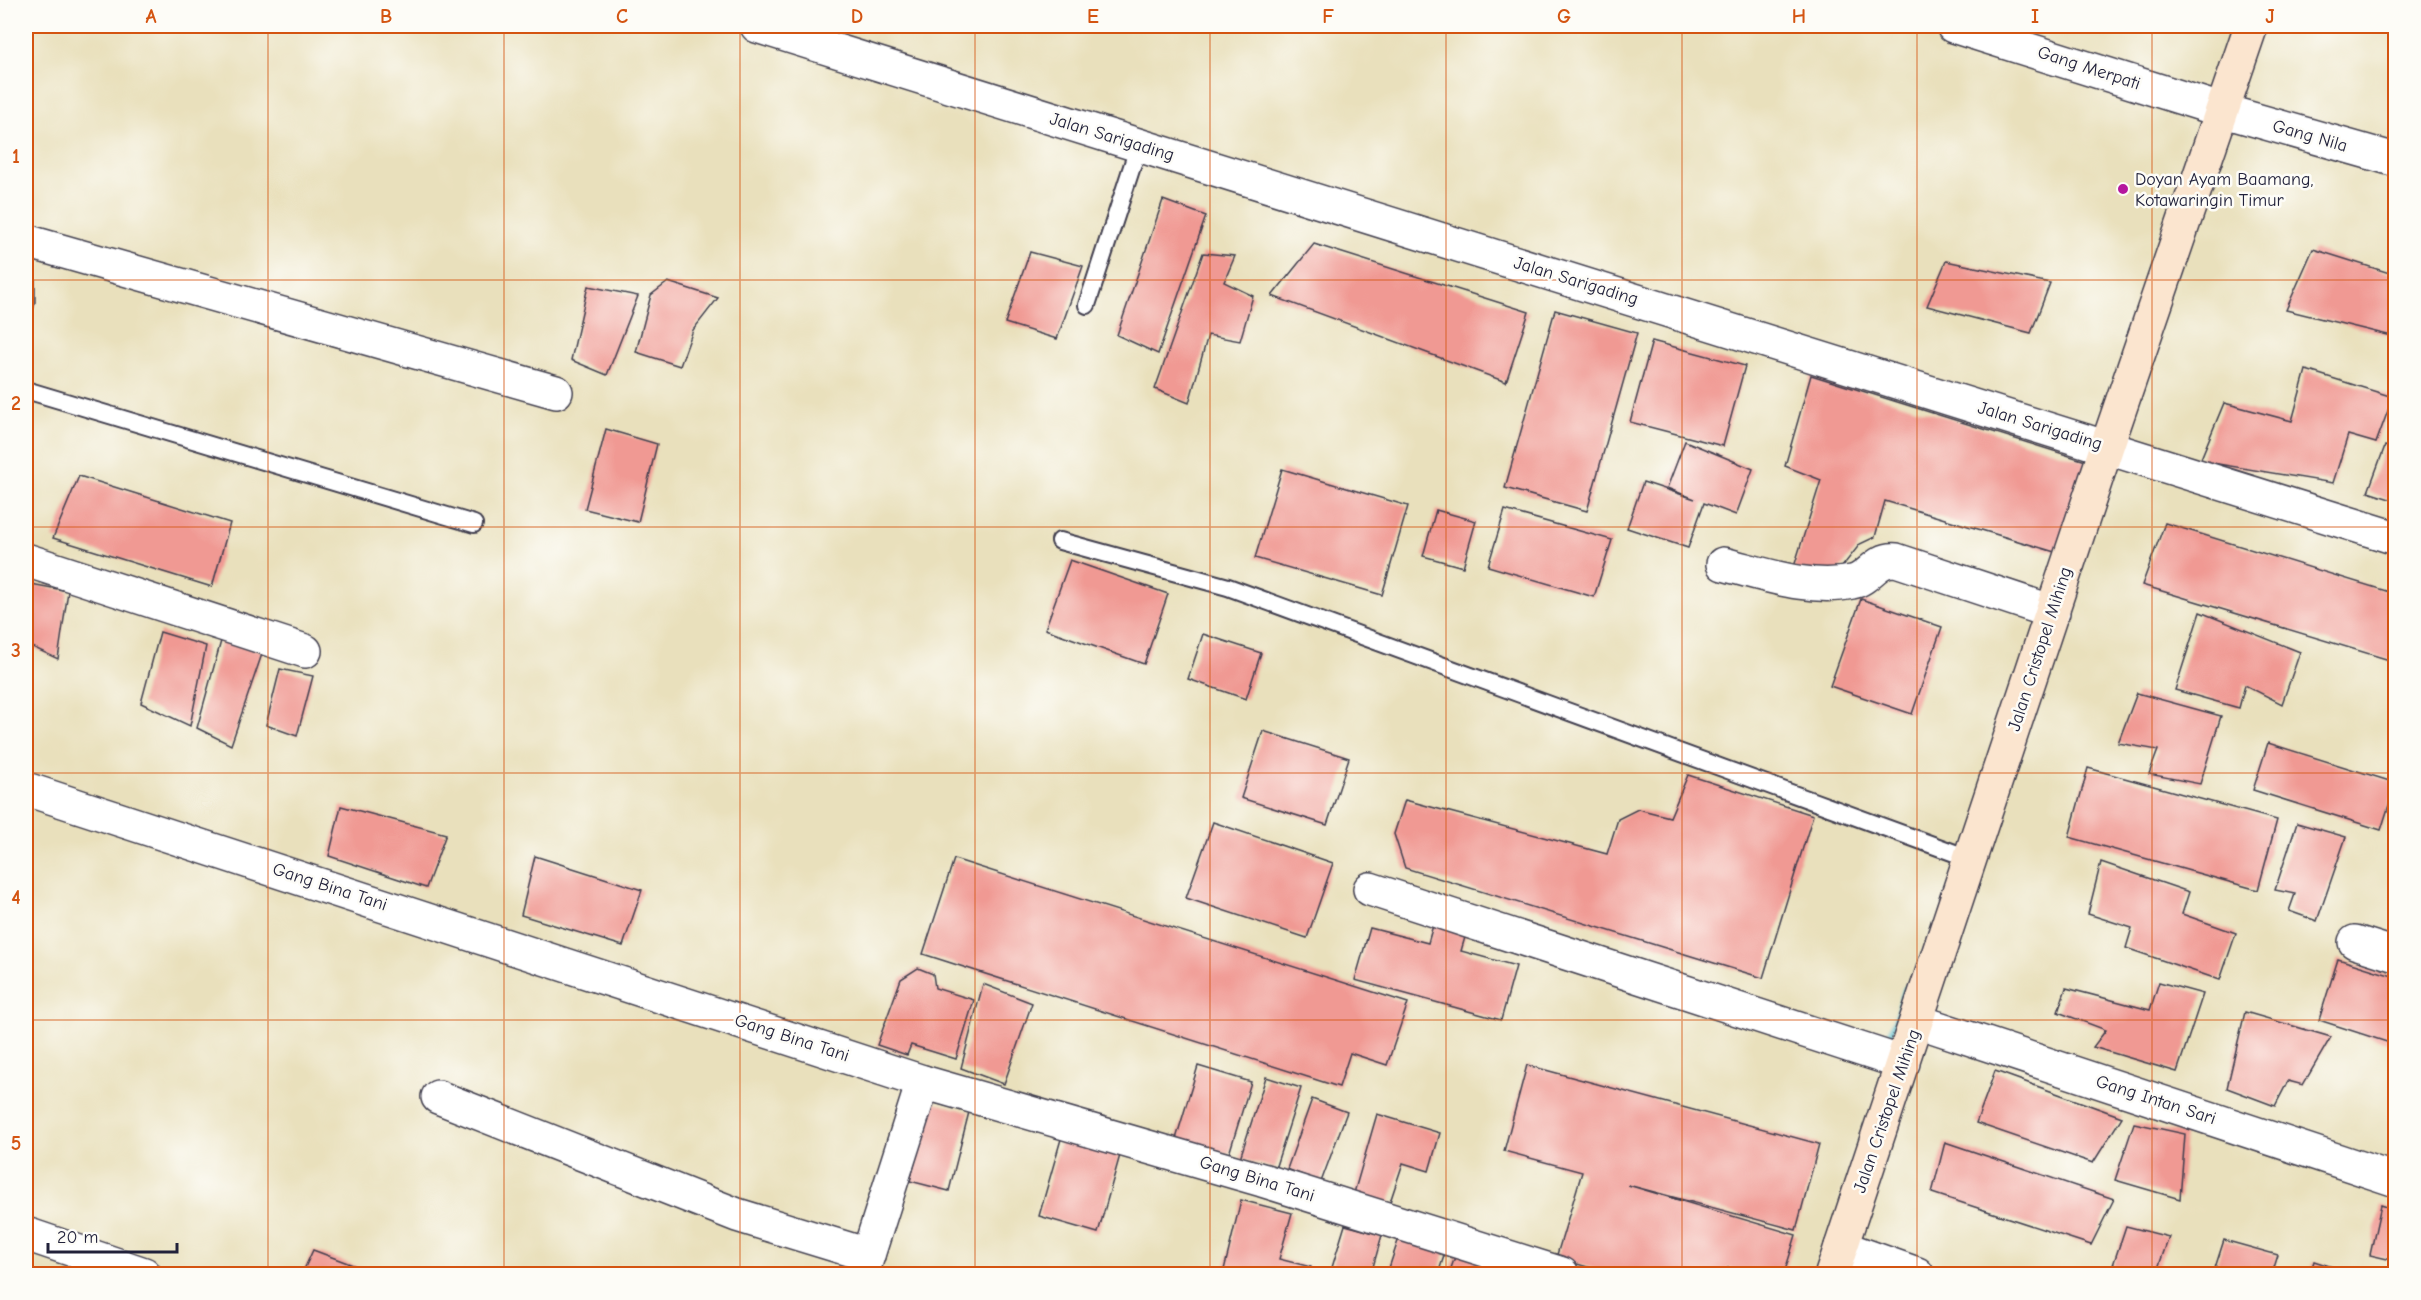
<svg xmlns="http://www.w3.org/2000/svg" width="2421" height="1300" font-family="'Comic Neue',sans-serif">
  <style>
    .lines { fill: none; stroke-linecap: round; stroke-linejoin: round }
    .stream { stroke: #4ebac8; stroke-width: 14 }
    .building { fill: #f09993 }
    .lane-casing { stroke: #403e4e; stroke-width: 20 }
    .street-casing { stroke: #403e4e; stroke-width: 36 }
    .secondary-casing { stroke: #403e4e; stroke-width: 36 }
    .lane { stroke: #fff; stroke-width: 16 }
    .street { stroke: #fff; stroke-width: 33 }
    .secondary { stroke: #fbe5cf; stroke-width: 33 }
    .grid { fill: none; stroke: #d45411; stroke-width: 1.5; stroke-opacity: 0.55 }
    .poi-dot { fill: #b5179e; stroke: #fdfcf7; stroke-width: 2 }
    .labels { text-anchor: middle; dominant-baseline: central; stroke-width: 5; stroke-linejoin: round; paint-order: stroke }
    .street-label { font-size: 18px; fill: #22223b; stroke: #fdfcf7 }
    .poi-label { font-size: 18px; fill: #22223b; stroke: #fdfcf7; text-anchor: start }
    .neatline { fill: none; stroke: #d45411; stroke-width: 2 }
    .grid-label { font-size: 20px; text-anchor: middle; font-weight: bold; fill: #d45411 }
  </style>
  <rect width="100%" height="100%" fill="#fdfcf7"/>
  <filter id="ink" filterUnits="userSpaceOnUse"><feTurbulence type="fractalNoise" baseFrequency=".0167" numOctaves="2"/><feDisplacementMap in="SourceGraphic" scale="12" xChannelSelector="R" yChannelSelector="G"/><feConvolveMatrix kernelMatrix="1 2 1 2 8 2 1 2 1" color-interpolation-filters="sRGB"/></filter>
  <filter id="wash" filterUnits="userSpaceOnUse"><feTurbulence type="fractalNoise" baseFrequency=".008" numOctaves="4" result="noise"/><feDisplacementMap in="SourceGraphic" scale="24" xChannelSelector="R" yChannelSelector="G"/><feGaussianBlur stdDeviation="1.35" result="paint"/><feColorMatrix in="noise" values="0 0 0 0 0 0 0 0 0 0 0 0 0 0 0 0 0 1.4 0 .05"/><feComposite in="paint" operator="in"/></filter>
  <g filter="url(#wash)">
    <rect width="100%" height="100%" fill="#e9e0bc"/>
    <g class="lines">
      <path class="stream" d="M1890,1049L1909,991"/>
    </g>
    <g id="blocks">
      <g class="building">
        <path d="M1163,200L1206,216L1158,354L1117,335Z"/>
        <path d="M1314,244L1529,312L1506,382L1272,296Z"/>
        <path d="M2313,249L2396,275V337L2286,310Z"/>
        <path d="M1030,252L1083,266L1057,339L1005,323Z"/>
        <path d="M1203,253L1235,256L1224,282L1253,296L1240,341L1208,335L1189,403L1155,389Z"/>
        <path d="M1946,261L2050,283L2031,333L1927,306Z"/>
        <path d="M26,262L35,264V303L26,336Z"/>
        <path d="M668,282L718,298L693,330L680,366L636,352L651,295Z"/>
        <path d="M588,286L638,296L607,375L571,360Z"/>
        <path d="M1555,310L1637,333L1587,511L1505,488Z"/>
        <path d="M1652,341L1745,366L1723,446L1630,422Z"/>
        <path d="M2306,370L2393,397L2376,443L2348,435L2333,483L2200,461L2224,403L2292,421Z"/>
        <path d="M1811,375L2092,463L2058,553L1885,501L1875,537L1860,544L1838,572L1793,570L1821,480L1785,466Z"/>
        <path d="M606,429L657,444L638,522L585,509Z"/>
        <path d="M1685,441L1753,469L1736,515L1704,503L1688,548L1627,528L1643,482L1695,499L1667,488Z"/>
        <path d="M2385,446L2396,449V501L2368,492Z"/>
        <path d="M1282,469L1408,506L1382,595L1255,558Z"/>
        <path d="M79,476L230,523L212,587L53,538Z"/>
        <path d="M1436,510L1476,521L1463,567L1423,556Z"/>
        <path d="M1505,510L1612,540L1594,597L1488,566Z"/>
        <path d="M2165,523L2396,594V662L2142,585Z"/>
        <path d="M1070,560L1168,594L1144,664L1045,629Z"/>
        <path d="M26,583L68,591L58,659L26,644Z"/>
        <path d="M1861,599L1942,627L1912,714L1830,686Z"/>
        <path d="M2200,612L2300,652L2282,704L2245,685L2239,708L2175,690Z"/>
        <path d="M160,632L206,646L190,726L141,703Z"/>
        <path d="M1203,634L1261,653L1246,699L1188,679Z"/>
        <path d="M221,641L263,651L231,745L197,728Z"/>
        <path d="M280,669L313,676L297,736L266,725Z"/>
        <path d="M2137,693L2221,716L2200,784L2149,774L2158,750L2118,743Z"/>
        <path d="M1263,731L1349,758L1327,825L1241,798Z"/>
        <path d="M2268,743L2396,783L2381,830L2253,790Z"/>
        <path d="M2088,768L2277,820L2258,890L2069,837Z"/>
        <path d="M1688,775L1813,815L1763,978L1405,868L1394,834L1405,800L1607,854L1618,819L1638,809L1670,817Z"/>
        <path d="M341,806L446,834L426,888L329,856Z"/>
        <path d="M1213,822L1333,863L1307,938L1186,898Z"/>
        <path d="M2297,823L2346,837L2317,921L2289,911L2295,894L2275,890Z"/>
        <path d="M535,856L642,890L623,946L521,915Z"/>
        <path d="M954,859L1408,1003L1387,1065L1350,1053L1339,1087L923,954Z"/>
        <path d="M2101,862L2189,892L2182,914L2236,933L2220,980L2126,948L2132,928L2088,914Z"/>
        <path d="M1435,918L1468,927L1461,951L1516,966L1501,1020L1355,980L1370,928L1428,943Z"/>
        <path d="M2338,959L2396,977V1045L2319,1020Z"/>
        <path d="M918,968L933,974L935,988L974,1000L956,1059L911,1045L907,1055L877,1045L901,979Z"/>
        <path d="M2159,982L2203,994L2177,1072L2093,1047L2106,1030L2058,1012L2066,988L2150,1010Z"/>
        <path d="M983,984L1032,1003L1004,1084L961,1068Z"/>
        <path d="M2245,1012L2331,1037L2303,1085L2288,1081L2275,1106L2227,1088Z"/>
        <path d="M1527,1065L1819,1144L1796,1230L1628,1185L1796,1235L1784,1274H1751L1728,1268L1727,1274H1612L1556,1258L1582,1172L1504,1151Z"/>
        <path d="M1198,1066L1251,1082L1229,1154L1176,1139Z"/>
        <path d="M1995,1071L2122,1117L2093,1163L1976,1123Z"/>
        <path d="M1266,1077L1301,1088L1275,1169L1240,1158Z"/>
        <path d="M1312,1099L1347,1112L1321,1182L1287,1169Z"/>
        <path d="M931,1102L969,1112L949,1191L910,1181Z"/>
        <path d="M1377,1114L1440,1133L1429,1171L1403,1163L1387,1211L1352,1200Z"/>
        <path d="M2134,1123L2185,1134L2180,1199L2115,1180Z"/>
        <path d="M1063,1132L1122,1148L1098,1233L1039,1216Z"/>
        <path d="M1945,1142L2114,1199L2091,1245L1932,1193Z"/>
        <path d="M1241,1200L1292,1213L1279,1259L1311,1267L1309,1274H1223Z"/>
        <path d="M2381,1205L2396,1210V1261L2370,1255Z"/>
        <path d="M1345,1225L1382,1235L1371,1274H1330Z"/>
        <path d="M2126,1226L2169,1237L2156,1274H2110Z"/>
        <path d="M1400,1235L1446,1250L1438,1274H1387Z"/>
        <path d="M2224,1240L2278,1255L2272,1274H2213Z"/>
        <path d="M313,1250L377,1274H302Z"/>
        <path d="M1457,1251L1524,1274H1449Z"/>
        <path d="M2314,1261L2348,1272L2347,1274H2310Z"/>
      </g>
    </g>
  </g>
  <g filter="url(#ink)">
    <use href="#blocks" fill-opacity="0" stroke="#403e4e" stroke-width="1.5"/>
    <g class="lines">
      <defs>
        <g id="lane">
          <path d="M1087,305L1139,145"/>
          <path d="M26,390L474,524"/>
          <path d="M1060,541L1228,587L1971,859"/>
        </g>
        <g id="street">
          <path d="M757,26L2396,538"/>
          <path d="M1953,26L2224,111L2396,160"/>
          <path d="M26,241L556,392"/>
          <path d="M26,560L305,651"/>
          <path d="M1723,564C1764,574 1810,591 1852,582C1869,579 1876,558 1896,560L2053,612"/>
          <path d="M26,789L923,1082L1262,1180L1562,1274"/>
          <path d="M1370,889L1903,1063"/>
          <path d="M2355,942L2396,955"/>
          <path d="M1917,1021L2396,1180"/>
          <path d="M438,1097L737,1215L868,1255"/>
          <path d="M26,1234L144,1274"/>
          <path d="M1841,1247L1917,1274"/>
          <path d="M862,1274L923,1082"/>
        </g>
        <path id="secondary" d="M1832,1274L2107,446L2251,26"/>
      </defs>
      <use href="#lane" class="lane-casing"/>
      <use href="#street" class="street-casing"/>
      <use href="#secondary" class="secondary-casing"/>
      <use href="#lane" class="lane"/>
      <use href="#street" class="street"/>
      <use href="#secondary" class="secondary"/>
    </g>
  </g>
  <path class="grid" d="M268,26V1274M504,26V1274M740,26V1274M975,26V1274M1210,26V1274M1446,26V1274M1682,26V1274M1917,26V1274M2152,26V1274M26,280H2396M26,527H2396M26,773H2396M26,1020H2396"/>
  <circle class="poi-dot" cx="2123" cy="189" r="6"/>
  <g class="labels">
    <g class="street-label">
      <text transform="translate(2089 68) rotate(18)">Gang Merpati</text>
      <text transform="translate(2310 136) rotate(16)">Gang Nila</text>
      <text transform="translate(1112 137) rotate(17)">Jalan Sarigading</text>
      <text transform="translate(1576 281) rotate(17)">Jalan Sarigading</text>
      <text transform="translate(2040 426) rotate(17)">Jalan Sarigading</text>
      <text transform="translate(2040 649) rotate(-72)">Jalan Cristopel Mihing</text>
      <text transform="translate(330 887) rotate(18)">Gang Bina Tani</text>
      <text transform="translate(792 1038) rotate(18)">Gang Bina Tani</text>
      <text transform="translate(2156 1100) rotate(18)">Gang Intan Sari</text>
      <text transform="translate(1887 1111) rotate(-71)">Jalan Cristopel Mihing</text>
      <text transform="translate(1257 1179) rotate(17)">Gang Bina Tani</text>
    </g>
    <g class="poi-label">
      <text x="2135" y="179">Doyan Ayam Baamang,<tspan x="2135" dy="21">Kotawaringin Timur</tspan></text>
    </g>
  </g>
  <rect width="2421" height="1300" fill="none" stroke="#fdfcf7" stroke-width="66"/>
  <path d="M48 1243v9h129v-9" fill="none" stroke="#22223b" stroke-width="3"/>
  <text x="57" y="1243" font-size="18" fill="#22223b" stroke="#fdfcf7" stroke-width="4.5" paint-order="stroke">20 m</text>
  <rect x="33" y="33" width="2355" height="1234" class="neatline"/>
  <g class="grid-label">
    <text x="151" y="23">A</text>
    <text x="386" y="23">B</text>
    <text x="622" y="23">C</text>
    <text x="857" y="23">D</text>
    <text x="1093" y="23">E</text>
    <text x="1328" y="23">F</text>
    <text x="1564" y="23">G</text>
    <text x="1799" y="23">H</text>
    <text x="2035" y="23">I</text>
    <text x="2270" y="23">J</text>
    <text x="16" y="163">1</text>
    <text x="16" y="410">2</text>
    <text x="16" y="657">3</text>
    <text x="16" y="904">4</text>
    <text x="16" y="1150">5</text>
  </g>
</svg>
